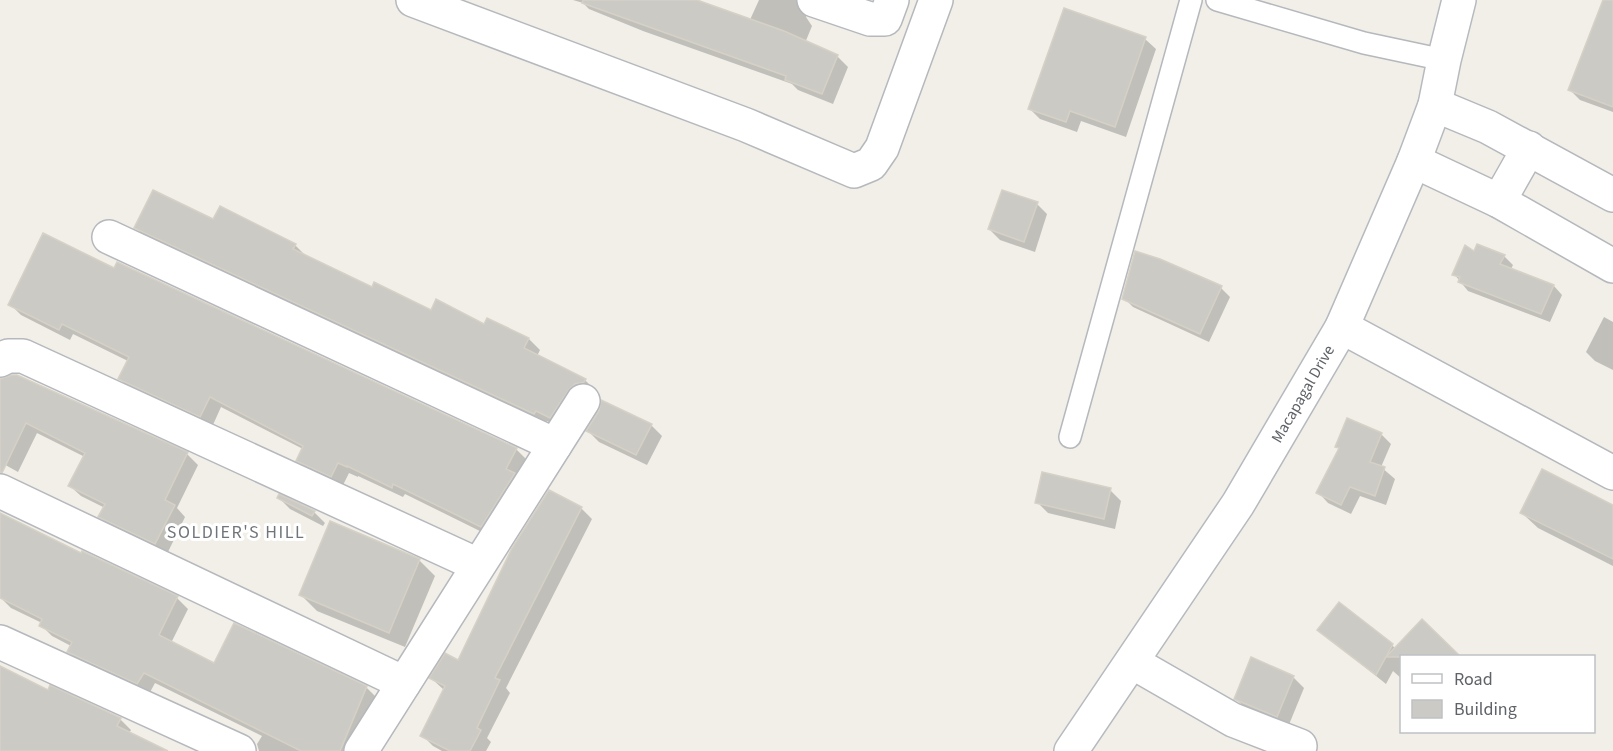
<svg xmlns="http://www.w3.org/2000/svg" width="1613" height="751" font-family="'Source Sans 3',sans-serif">
  <style>
    .shadow { fill: #0003 }
    .building { fill: #cccac5; stroke: #d6d1c6; stroke-width: 1.5 }
    .lines { fill: none; stroke-linecap: round; stroke-linejoin: round }
    .lane-casing { stroke: #b5b8bc; stroke-width: 24 }
    .street-casing { stroke: #b5b8bc; stroke-width: 36 }
    .secondary-casing { stroke: #b6babf; stroke-width: 36 }
    .lane { stroke: #fff; stroke-width: 21 }
    .street { stroke: #fff; stroke-width: 33 }
    .secondary { stroke: #fff; stroke-width: 33 }
    .labels { text-anchor: middle; dominant-baseline: central; stroke-width: 6; stroke-linejoin: round; paint-order: stroke }
    .street-label { font-size: 16px; fill: #5f6368; stroke: #fff }
    .neighbourhood-label { font-size: 18px; letter-spacing: 1.5px; fill: #70757a; stroke: #fff }
  </style>
  <rect width="100%" height="100%" fill="#f1efe8"/>
  <g class="shadow">
    <path d="M573,0H680L749,22L759,0H811L807,6L806,17L812,26L805,43L837,56L848,67L833,104L798,90L792,84L643,31L589,9L583,3Z"/>
    <path d="M1613,0V112L1580,100L1570,90Z"/>
    <path d="M1145,39L1156,49L1126,137L1081,121L1077,132L1040,119L1029,108Z"/>
    <path d="M1036,203L1047,214L1035,252L1000,240L989,229Z"/>
    <path d="M214,221L295,245L306,256L372,289L431,312L485,326L488,320L529,339L540,350L537,356L585,380L596,391L561,428L547,421L545,424L147,239L136,228Z"/>
    <path d="M1474,253L1504,256L1513,265L1511,269L1554,286L1562,295L1550,322L1468,291L1454,274Z"/>
    <path d="M109,267L516,449L527,460L492,537L405,494L403,497L358,476V477L349,473L342,487L309,471L298,460L303,449L221,407L212,427L131,390L120,379L128,361L73,334L70,340L21,315L10,304Z"/>
    <path d="M1221,288L1230,297L1209,342L1133,307L1124,298Z"/>
    <path d="M1604,317L1613,322V370L1595,361L1586,352Z"/>
    <path d="M0,379L187,454L198,465L177,508L185,517L167,554L111,528L100,517L105,508L81,496L70,486L85,457L37,433L18,472L0,462Z"/>
    <path d="M600,412L651,425L662,436L647,465L599,442L588,431Z"/>
    <path d="M1381,434L1391,444L1381,467L1395,479L1386,505L1360,496L1351,514L1328,503L1318,492L1340,450L1337,446Z"/>
    <path d="M1110,490L1121,501L1115,529L1048,513L1037,502Z"/>
    <path d="M279,498L314,512L325,523L323,526L290,509Z"/>
    <path d="M1613,507V566L1538,528L1522,513Z"/>
    <path d="M581,508L592,519L506,688L510,693L487,738L491,742L486,751H442L433,746L422,735L444,690L431,678L459,662Z"/>
    <path d="M0,513L81,555L177,598L188,609L171,643L215,665L366,687L377,698L354,751H259L257,744L262,736L155,683L149,694L79,662L69,652L71,646L52,636L41,625L42,623L11,608L0,597Z"/>
    <path d="M419,560L435,576L405,647L317,611L301,595Z"/>
    <path d="M1319,630L1392,645L1402,656V679L1393,671L1386,684Z"/>
    <path d="M0,667L48,692L120,719L131,730L129,733L165,751H0Z"/>
    <path d="M1293,677L1304,688L1288,727L1246,709L1235,698Z"/>
  </g>
  <g class="building">
    <path d="M583,0H697L784,31L838,55L822,94L785,80L786,76L582,3Z"/>
    <path d="M1603,0H1613V107L1568,90Z"/>
    <path d="M1064,8L1146,37L1115,127L1070,111L1066,122L1028,109Z"/>
    <path d="M153,190L213,219L220,206L296,244L293,249L372,287L374,282L431,310L436,299L484,324L487,318L529,338L524,348L586,379L584,382L575,384L568,391L550,418L536,411L534,414L134,228Z"/>
    <path d="M1002,190L1038,202L1024,242L988,229Z"/>
    <path d="M43,233L110,266L114,268L117,262L517,448L506,469L515,473L481,527L393,484L392,488L347,466V467L338,463L331,477L296,461L303,446L210,397L200,417L118,379L129,357L62,324L59,330L8,305Z"/>
    <path d="M1477,244L1505,255L1500,264L1554,285L1541,314L1458,282L1460,277L1452,275L1465,245L1474,251Z"/>
    <path d="M1135,251L1160,259L1222,286L1200,334L1122,299Z"/>
    <path d="M12,375H17L188,452L165,500L175,505L155,544L98,517L105,504L68,486L85,453L26,423L2,473L0,472V379Z"/>
    <path d="M601,400L652,424L636,455L586,431L599,411Z"/>
    <path d="M1347,418L1382,433L1370,462L1385,467L1375,496L1350,487L1341,505L1316,493L1339,448L1335,447Z"/>
    <path d="M1542,469L1613,505V559L1520,513Z"/>
    <path d="M1042,472L1111,488L1104,519L1035,503Z"/>
    <path d="M549,490L582,507L495,678L500,680L477,728L481,730L470,751H450L420,736L445,686L429,678L445,653L458,660L512,548Z"/>
    <path d="M279,494L315,511L312,516L277,498Z"/>
    <path d="M0,513L81,553L82,551L178,596L159,635L214,663L234,623L367,686L340,751H301L144,673L137,684L67,652L72,642L39,626L42,619L0,598Z"/>
    <path d="M330,521L420,559L389,633L299,595Z"/>
    <path d="M1339,602L1393,644L1376,675L1317,630Z"/>
    <path d="M1422,619L1461,657H1386Z"/>
    <path d="M1251,657L1294,676L1277,717L1234,699Z"/>
    <path d="M0,666L48,690L50,685L121,718L117,726L168,751H0Z"/>
  </g>
  <g class="lines">
    <defs>
      <g id="lane">
        <path d="M1217,0L1364,43L1444,60"/>
        <path d="M1070,437L1191,0"/>
      </g>
      <g id="street">
        <path d="M413,0L746,125L854,171L871,164L882,148L936,0"/>
        <path d="M814,0L870,19H885L892,0"/>
        <path d="M1435,105L1488,127L1613,195"/>
        <path d="M1414,161L1499,201L1613,266"/>
        <path d="M1499,201L1529,148"/>
        <path d="M109,237L555,445"/>
        <path d="M1342,327L1613,473"/>
        <path d="M0,360L8,356H23L478,565"/>
        <path d="M0,491L404,683"/>
        <path d="M0,642L239,751"/>
        <path d="M1132,662L1233,720L1300,746"/>
        <path d="M361,751L583,401"/>
      </g>
      <path id="secondary" d="M1071,751L1238,504L1342,327L1414,161L1435,105L1444,60L1459,0"/>
    </defs>
    <use href="#lane" class="lane-casing"/>
    <use href="#street" class="street-casing"/>
    <use href="#secondary" class="secondary-casing"/>
    <use href="#lane" class="lane"/>
    <use href="#street" class="street"/>
    <use href="#secondary" class="secondary"/>
  </g>
  <g class="labels">
    <g class="street-label">
      <text transform="translate(1303 394) rotate(-60)">Macapagal Drive</text>
    </g>
    <g class="neighbourhood-label">
      <text x="236" y="532">SOLDIER'S HILL</text>
    </g>
  </g>
  <rect x="1400" y="655" width="195" height="78" fill="#ffffff" stroke="#bfc1c3" stroke-width="1.5"/>
  <rect x="1412" y="674" width="30" height="9" fill="#ffffff" stroke="#bfc1c3" stroke-width="1.5"/>
  <text x="1454" y="685" font-size="18" fill="#5f6368">Road</text>
  <rect x="1412" y="700" width="30" height="18" fill="#cccac5" stroke="#bfc1c3" stroke-width="1.5"/>
  <text x="1454" y="715" font-size="18" fill="#5f6368">Building</text>
</svg>
